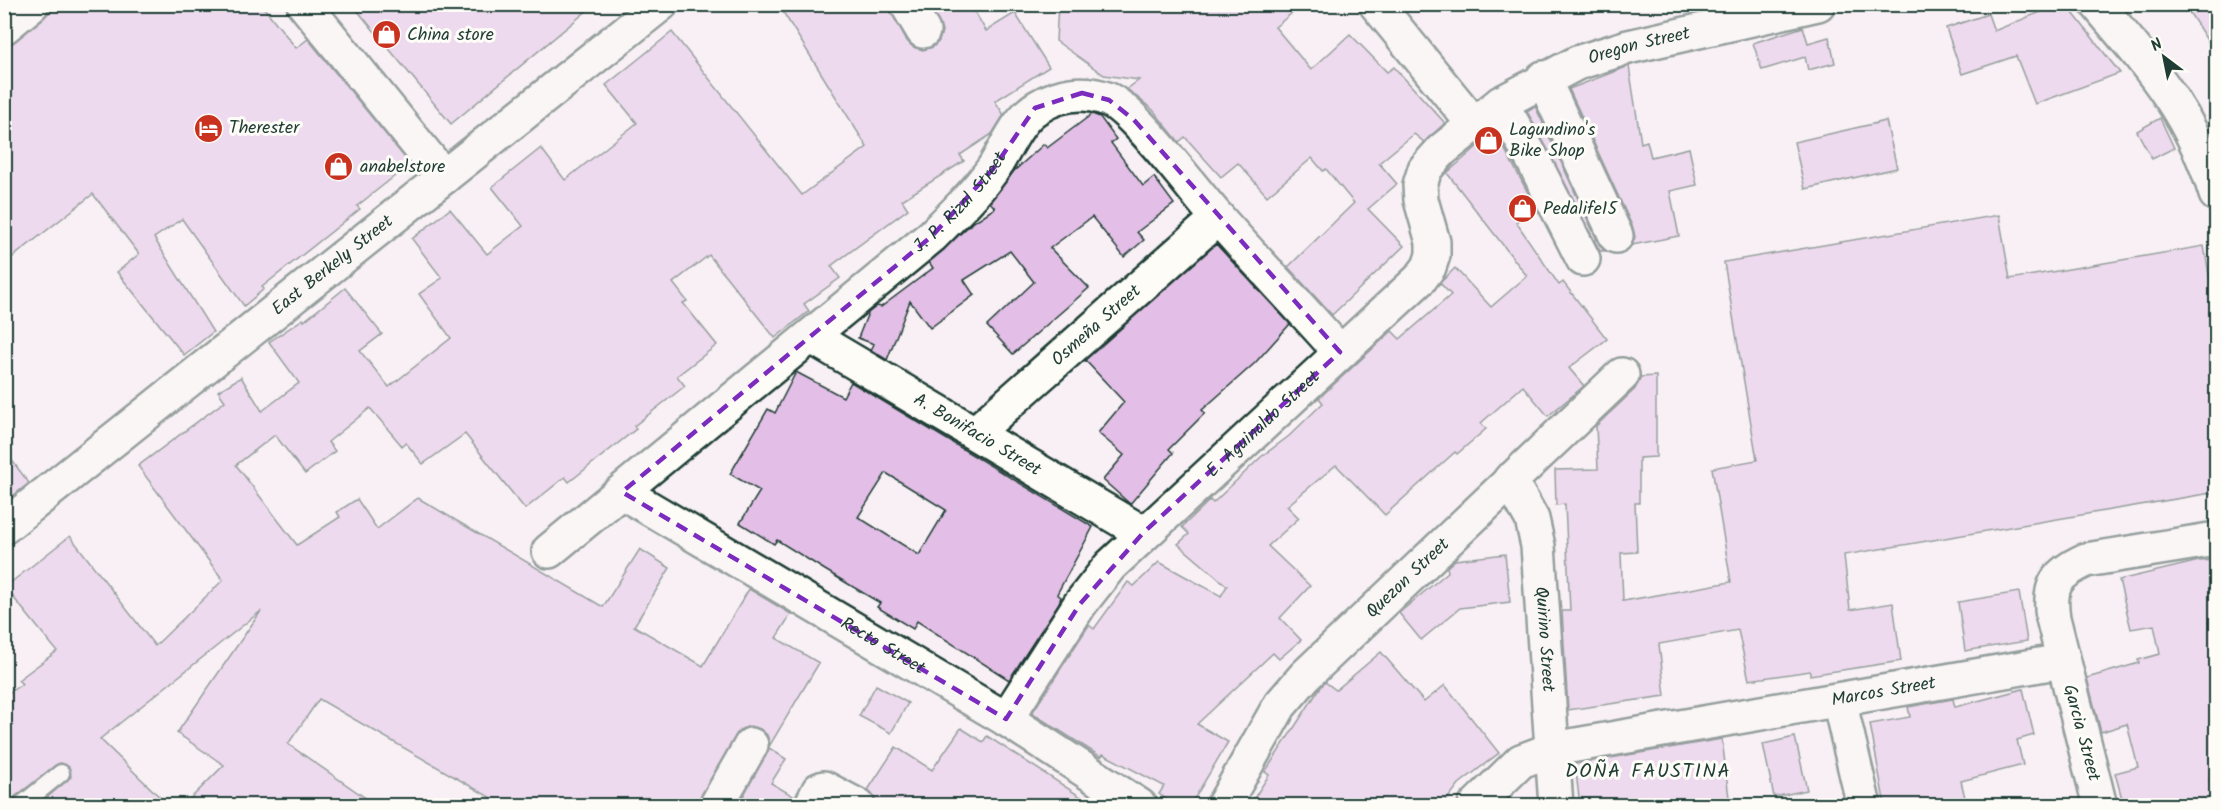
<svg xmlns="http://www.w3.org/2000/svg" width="2221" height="810" font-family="Kalam,sans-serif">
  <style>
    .building { fill: #e3bee7; stroke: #1f3d34; stroke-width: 1.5; fill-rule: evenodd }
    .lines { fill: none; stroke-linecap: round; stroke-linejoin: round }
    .lane-casing { stroke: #1f3d34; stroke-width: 21 }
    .street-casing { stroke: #1f3d34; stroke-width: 38 }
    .secondary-casing { stroke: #1f3d34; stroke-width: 38 }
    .lane { stroke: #fdfcf7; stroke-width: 16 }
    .street { stroke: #fdfcf7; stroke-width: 33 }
    .secondary { stroke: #fdfcf7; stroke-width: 33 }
    .marked { fill: none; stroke: #7b2cbf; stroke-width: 4.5; stroke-dasharray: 12 8; stroke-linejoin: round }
    .labels { text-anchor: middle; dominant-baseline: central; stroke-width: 6; stroke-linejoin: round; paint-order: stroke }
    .poi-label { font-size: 18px; fill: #1f3d34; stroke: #fdfcf7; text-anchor: start }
    .street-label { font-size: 18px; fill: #1f3d34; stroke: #fdfcf7 }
    .neighbourhood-label { font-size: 20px; letter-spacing: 1.5px; fill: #1f3d34; stroke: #fdfcf7 }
  </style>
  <rect width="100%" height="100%" fill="#f8f0f4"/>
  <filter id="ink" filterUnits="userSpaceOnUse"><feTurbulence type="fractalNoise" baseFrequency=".0167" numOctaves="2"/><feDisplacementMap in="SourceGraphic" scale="12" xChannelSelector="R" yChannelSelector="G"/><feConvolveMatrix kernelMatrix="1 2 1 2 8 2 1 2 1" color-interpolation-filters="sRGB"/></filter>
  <g filter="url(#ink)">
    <g class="building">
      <path d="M60,4H261L296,48L308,39L410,164L357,206L360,209L262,287L264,289L244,306L182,219L154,238L213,332L184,355L117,272L139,254L93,194L4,264V49Z"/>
      <path d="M352,4H595L451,124Z"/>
      <path d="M778,4H888L907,41L913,47L923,50L933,47L939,41L942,31L929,4H970L986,31L1015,13L1049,67L995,101L1004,115L992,134L960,155L964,161L902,200L908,209L831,266L840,278L804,304L809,311L775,338L709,255L673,283L687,301L683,303L717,345L677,376L685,386L634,426L636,429L569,482L565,477L525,509L465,434L423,464L406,443L402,446L370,408L328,442L335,451L305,474L275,435L236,465L297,545L340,517L337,512L357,499L377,529L418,498L603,607L640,549L670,568L634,626L703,666L749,589L791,614L776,638L819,663L770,745L767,735L760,729L750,726L741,729L700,797L697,806H505L319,699L288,744L377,806H183L224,765L177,733L261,611L100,739L169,806H37L71,777L69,767L60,763L13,798L10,806H4V696L22,684L18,680L57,651L5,587L70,536L155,646L223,580L138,466L225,401L218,391L241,377L262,411L299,383L269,342L303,319L304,321L345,288L382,334L360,351L389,387L451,338L419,294L442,278L412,239L450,209L487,254L523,226L492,187L541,148L565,180L637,123L606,85L672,32L802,195L867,147Z"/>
      <path d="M1058,4H1303L1275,27L1311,70L1350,34L1387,72L1394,67L1445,123L1424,142L1414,134L1379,163L1397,184L1368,209L1404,246L1332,315L1288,267L1354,203L1326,169L1323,171L1312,158L1267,196L1238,163L1221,177L1185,137L1179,142L1153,110L1127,89L1139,80L1104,75L1056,41Z"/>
      <path d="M2060,4H2066L2120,73L2035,104L2016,56L1962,74L1946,28L1988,14L1994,31Z"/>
      <path d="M2184,4H2217V56Z"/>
      <path d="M1803,27L1808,43L1829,37L1835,63L1808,70L1805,57L1762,70L1753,43Z"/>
      <path d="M1629,66L1641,143L1647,141L1651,157L1689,148L1697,185L1670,191L1679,236L1632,245L1635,237L1633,228L1569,89Z"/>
      <path d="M1535,106L1599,244L1604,251H1600L1527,111Z"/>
      <path d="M1092,114L1100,117L1116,139L1111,143L1143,186L1154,177L1174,204L1137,232L1144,240L1124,257L1092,217L1050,248L1089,288L1013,354L987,326L1034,282L1010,251L964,280L974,295L930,328L910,301L887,360L871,350L874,344L858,338L868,313L877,306L881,307L933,268L929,262L972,223L995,208L990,202L1014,171L1044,144L1047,148Z"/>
      <path d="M2160,118L2174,148L2152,159L2137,131Z"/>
      <path d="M1886,121L1897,168L1805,189L1794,142Z"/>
      <path d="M1495,131L1536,208L1516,222L1559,285L1563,282L1607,339L1569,368L1584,386L1548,416L1523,386L1481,423L1486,429L1457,454L1455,452L1385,515L1336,465L1287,506L1299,518L1268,546L1310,586L1280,618L1301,640L1279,659L1273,653L1197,724L1228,742L1190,806H1177L1159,794L1164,786L1103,754L1101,757L1032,713L1089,625L1094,629L1128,582L1134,586L1159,562L1221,596L1227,586L1178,544L1189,534L1182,527L1210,500L1213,503L1261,457L1289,436L1323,403L1319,398L1392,331L1400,339L1451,295L1440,283L1455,268L1491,307L1527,276L1447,173Z"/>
      <path d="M1999,215L2010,279L2204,246L2217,320V492L1844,555L1850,610L1893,603L1901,661L1810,675V671L1749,680L1738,630L1659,644L1665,696L1568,710L1562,611H1570L1565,504L1556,505L1555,470L1598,469L1596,426L1635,389L1640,377L1656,376V457L1639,458V503H1635L1637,552L1621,553L1623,601L1731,582L1712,468L1757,460L1724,262Z"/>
      <path d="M1216,244L1290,324L1255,363L1202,410L1205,413L1169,449L1173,453L1130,504L1103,480L1124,455L1098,433L1124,402L1085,360Z"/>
      <path d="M796,372L843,397L851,382L1093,527L1057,594L1061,597L1059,603L1009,680L917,621L913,629L877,607L880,603L825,570L777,540L774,544L740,523L760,491L730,474L768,409L775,413ZM886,473L946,510L919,555L858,517Z"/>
      <path d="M4,450L29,483L4,503Z"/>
      <path d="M1505,554L1510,602L1460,608L1421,640L1399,613L1448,572L1447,567L1455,560Z"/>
      <path d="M2217,560V776L2209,778L2215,806H2124L2115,773L2138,767L2127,724L2101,732L2087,678L2139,663L2138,660L2160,654L2154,625L2131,629L2119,580L2199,561Z"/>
      <path d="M2019,592L2027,641L1965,651L1958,602Z"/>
      <path d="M1381,652L1424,702L1445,685L1499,753L1459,784L1442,806H1249L1269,775L1265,772L1320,688L1325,682L1336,690Z"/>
      <path d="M876,685L908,703L891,733L859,716Z"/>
      <path d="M2023,689L2034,735L2017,740L2023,765L1961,781L1967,806H1885L1870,724L1910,717L1908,707L1953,699L1955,707Z"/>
      <path d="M961,728L983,742L987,736L1095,806H877L874,797L868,790L896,747L932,770Z"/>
      <path d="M1795,737L1807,790L1774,797L1763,744Z"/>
      <path d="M1722,739L1730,806H1580L1575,764Z"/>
      <path d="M769,748L786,759L771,783L795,797L793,806H738Z"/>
    </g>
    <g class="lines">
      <defs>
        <path id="lane" d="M20,806L61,773"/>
        <g id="street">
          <path d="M304,4L444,177"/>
          <path d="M907,4L923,31"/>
          <path d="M1376,4L1473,123"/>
          <path d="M4,27L32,4"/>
          <path d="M1543,78L1616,236"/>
          <path d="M1501,103L1534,162L1583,259"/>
          <path id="s1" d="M812,337L1143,533"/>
          <path id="s2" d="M975,433L1218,218"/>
          <path id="s3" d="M1510,480L1532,519L1538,546L1556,806"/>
          <path id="s4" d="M622,492L1006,719L1140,806"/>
          <path id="s5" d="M549,551L932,236C953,215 975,194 993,169C1006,150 1017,119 1038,107C1059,94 1083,90 1107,99C1134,109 1195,193 1218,218C1258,263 1300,307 1340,352"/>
          <path d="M1839,700L1864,806"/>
          <path id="s6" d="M1006,719L1080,604L1110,566L1420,279L1429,267L1433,255V242L1421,200L1420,185L1425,169L1442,150L1501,103L1577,63L1628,47L1818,4"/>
          <path d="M716,806L751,745"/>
          <path d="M811,806L819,790L824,788L858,806"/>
          <path id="s7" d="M1223,806L1280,705L1305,676L1622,375"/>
          <path id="s8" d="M1475,806L1521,761L1553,749L2062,661"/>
          <path d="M2100,806L2053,618C2048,585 2056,574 2086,560L2216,539"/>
        </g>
        <g id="secondary">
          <path d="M2097,4C2150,67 2192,114 2216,194"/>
          <path id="s9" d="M4,527L661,4"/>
        </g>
      </defs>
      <use href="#lane" class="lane-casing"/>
      <use href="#street" class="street-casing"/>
      <use href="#secondary" class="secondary-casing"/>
      <use href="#lane" class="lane"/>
      <use href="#street" class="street"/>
      <use href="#secondary" class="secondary"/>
    </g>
  </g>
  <path d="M0 0H2221V810H0ZM1082,93L1109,100L1134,120L1340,352L1143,533L1080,604L1006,719L622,492L932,236L993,169L1035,108Z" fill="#f8f0f4" fill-opacity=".55" fill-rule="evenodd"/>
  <path class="marked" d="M1082,93L1109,100L1134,120L1340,352L1143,533L1080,604L1006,719L622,492L932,236L993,169L1035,108Z"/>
  <defs>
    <symbol id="shop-disc" viewBox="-11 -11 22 22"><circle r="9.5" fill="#c8321e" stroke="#fdfcf7"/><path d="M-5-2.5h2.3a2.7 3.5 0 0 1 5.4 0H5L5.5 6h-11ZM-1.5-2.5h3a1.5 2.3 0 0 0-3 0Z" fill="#fff"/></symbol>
    <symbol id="hotel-disc" viewBox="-11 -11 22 22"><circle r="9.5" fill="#c8321e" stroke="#fdfcf7"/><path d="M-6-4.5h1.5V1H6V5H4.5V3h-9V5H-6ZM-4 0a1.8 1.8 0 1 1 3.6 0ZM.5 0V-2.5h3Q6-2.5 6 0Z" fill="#fff"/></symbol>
  </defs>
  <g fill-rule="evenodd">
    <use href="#shop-disc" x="370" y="18" width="33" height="33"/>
    <use href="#hotel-disc" x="192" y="112" width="33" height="33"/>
    <use href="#shop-disc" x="1472" y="124" width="33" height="33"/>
    <use href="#shop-disc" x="322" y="150" width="33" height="33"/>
    <use href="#shop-disc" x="1506" y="192" width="33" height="33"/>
  </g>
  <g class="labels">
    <g class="poi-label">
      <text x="407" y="35">China store</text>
      <text x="229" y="128">Therester</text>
      <text x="1509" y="130">Lagundino's<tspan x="1509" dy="21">Bike Shop</tspan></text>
      <text x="360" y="167">anabelstore</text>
      <text x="1543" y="209">Pedalife15</text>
    </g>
    <g class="street-label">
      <text stroke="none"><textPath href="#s6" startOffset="975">Oregon Street</textPath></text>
      <text stroke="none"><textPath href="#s5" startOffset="540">J. P. Rizal Street</textPath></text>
      <text stroke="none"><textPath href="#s9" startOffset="420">East Berkely Street</textPath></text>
      <text stroke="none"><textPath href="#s2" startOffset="162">Osmeña Street</textPath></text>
      <text stroke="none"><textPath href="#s6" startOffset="394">E. Aguinaldo Street</textPath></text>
      <text stroke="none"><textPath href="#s1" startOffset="192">A. Bonifacio Street</textPath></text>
      <text stroke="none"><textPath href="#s7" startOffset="296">Quezon Street</textPath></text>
      <text stroke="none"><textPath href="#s3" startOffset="166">Quirino Street</textPath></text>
      <text stroke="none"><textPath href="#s4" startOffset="303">Recto Street</textPath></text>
      <text stroke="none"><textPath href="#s8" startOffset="434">Marcos Street</textPath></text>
      <text transform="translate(2081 733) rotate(75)">Garcia Street</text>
    </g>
    <g class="neighbourhood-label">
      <text x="1648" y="772">DOÑA FAUSTINA</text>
    </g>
  </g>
  <rect width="2221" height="810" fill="none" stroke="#fdfcf7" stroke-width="24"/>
  <rect x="12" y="12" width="2197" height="786" fill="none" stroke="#1f3d34" stroke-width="2" filter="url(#ink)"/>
  <g transform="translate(2164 57) rotate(328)" stroke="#fdfcf7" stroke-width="4.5" paint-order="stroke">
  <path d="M0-4.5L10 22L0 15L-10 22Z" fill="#1f3d34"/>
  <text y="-9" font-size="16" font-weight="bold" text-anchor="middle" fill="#1f3d34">N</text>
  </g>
</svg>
